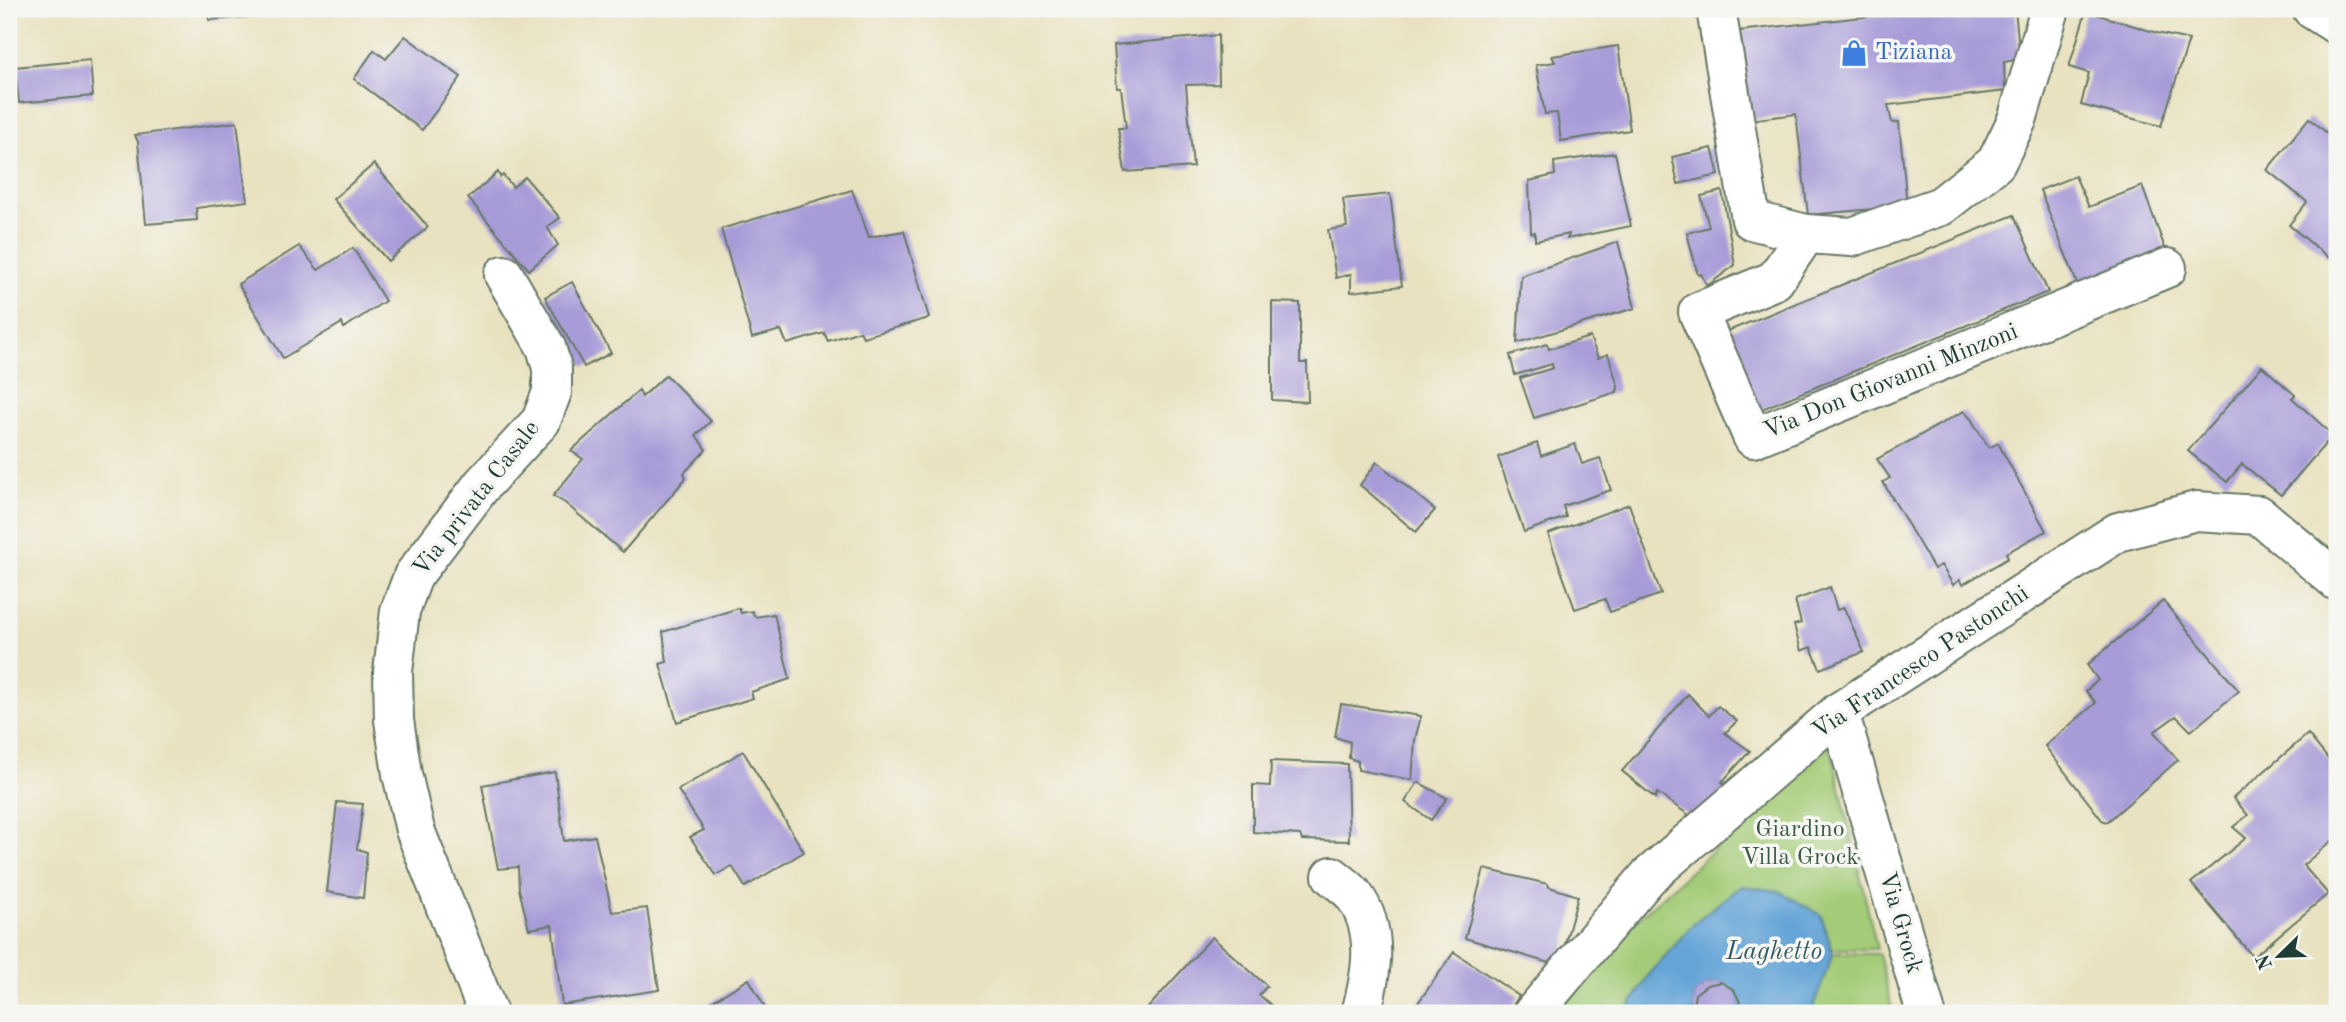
<svg xmlns="http://www.w3.org/2000/svg" width="2346" height="1022" font-family="'Old Standard TT',serif">
  <style>
    .green { fill: #a4cc78; stroke: #628456; stroke-width: 2 }
    .water { fill: #65a4d7; stroke: #427086; stroke-width: 2 }
    .building { fill: #a89cd8 }
    .lines { fill: none; stroke-linecap: round; stroke-linejoin: round }
    .street-casing { stroke: #667765; stroke-width: 42 }
    .street { stroke: #fff; stroke-width: 38 }
    .labels { text-anchor: middle; dominant-baseline: central; stroke-width: 7; stroke-linejoin: round; paint-order: stroke }
    .shop-label { font-size: 24px; fill: #366cbe; stroke: #f6f6f2; text-anchor: start }
    .street-label { font-size: 24px; fill: #1f3d34; stroke: #f6f6f2 }
    .park-label { font-size: 24px; fill: #3a5a42; stroke: #f6f6f2 }
    .water-label { font-size: 26px; font-style: italic; fill: #345c65; stroke: #f6f6f2 }
  </style>
  <rect width="100%" height="100%" fill="#f6f6f2"/>
  <filter id="ink" filterUnits="userSpaceOnUse"><feTurbulence type="fractalNoise" baseFrequency=".0143" numOctaves="2"/><feDisplacementMap in="SourceGraphic" scale="14" xChannelSelector="R" yChannelSelector="G"/><feConvolveMatrix kernelMatrix="1 2 1 2 8 2 1 2 1" color-interpolation-filters="sRGB"/></filter>
  <filter id="wash" filterUnits="userSpaceOnUse"><feTurbulence type="fractalNoise" baseFrequency=".00686" numOctaves="4" result="noise"/><feDisplacementMap in="SourceGraphic" scale="28" xChannelSelector="R" yChannelSelector="G"/><feGaussianBlur stdDeviation="1.57" result="paint"/><feColorMatrix in="noise" values="0 0 0 0 0 0 0 0 0 0 0 0 0 0 0 0 0 1.4 0 .05"/><feComposite in="paint" operator="in"/></filter>
  <g filter="url(#wash)">
    <rect width="100%" height="100%" fill="#e9e2c0"/>
    <g class="green">
      <path d="M1830,744L1877,949H1832L1821,915L1741,886L1694,923L1648,976L1626,1013H1557L1617,938Z"/>
      <path d="M1833,953L1879,954L1893,1013H1811Z"/>
    </g>
    <path class="water" d="M1741,886L1779,891L1821,915L1833,953L1811,1013H1736L1740,1002L1721,982L1707,985L1695,994L1693,1007L1696,1013H1626L1648,976L1694,923Z"/>
    <g id="blocks">
      <g class="building">
        <path d="M208,9H271L272,15L209,20Z"/>
        <path d="M1933,9H2015L2020,59L2004,62L2005,91L1888,105L1892,123L1899,122L1907,206L1808,215L1796,114L1750,120L1739,31Z"/>
        <path d="M2086,11L2157,33L2189,40L2161,126L2081,105L2089,73L2069,67Z"/>
        <path d="M1218,35L1219,84L1186,85L1193,167L1125,172L1118,128H1126L1121,88H1117L1114,45Z"/>
        <path d="M405,36L461,77L422,130L354,79L374,50L386,59Z"/>
        <path d="M1618,46L1630,130L1561,141L1557,113L1545,114L1536,65L1555,62L1552,56Z"/>
        <path d="M90,60L93,96L19,103L15,67Z"/>
        <path d="M2309,118L2337,141V256L2333,253L2329,258L2289,225L2307,202L2267,170Z"/>
        <path d="M237,122L247,201L196,208L197,220L146,224L138,142L135,135Z"/>
        <path d="M1712,148L1719,175L1678,184L1672,157Z"/>
        <path d="M1615,153L1631,226L1567,239L1569,234L1535,241V232L1531,233L1529,181L1555,175L1554,162Z"/>
        <path d="M374,164L428,227L388,261L333,199Z"/>
        <path d="M498,172L500,177L503,175L513,187L525,177L560,218L547,227L558,245L529,270L468,198Z"/>
        <path d="M2075,176L2089,207L2142,186L2166,251L2079,288L2040,190Z"/>
        <path d="M852,190L869,237L904,231L929,318L863,337L860,331L828,341L824,333L787,344L781,330L752,338L721,229Z"/>
        <path d="M1722,191L1735,265L1707,286L1701,274L1698,275L1687,233L1709,227L1701,196Z"/>
        <path d="M1390,194L1402,286L1351,292V274L1336,278L1328,230L1347,227L1343,199Z"/>
        <path d="M2014,215L2048,292L1757,411L1723,333Z"/>
        <path d="M1618,242L1635,308L1517,343L1521,276Z"/>
        <path d="M299,246L318,270L353,248L385,301L344,328L342,323L283,358L238,284Z"/>
        <path d="M572,282L611,353L584,367L545,297Z"/>
        <path d="M1272,302L1300,303V363H1307L1308,402L1272,400Z"/>
        <path d="M1590,337L1598,358L1608,354L1618,386L1617,392L1534,418L1520,378L1553,368L1552,364L1515,375L1510,355L1547,344L1549,349Z"/>
        <path d="M2262,366L2295,395L2292,398L2333,435L2281,495L2242,464L2227,482L2188,451Z"/>
        <path d="M666,375L711,421L696,435L706,450L684,473L686,478L623,552L565,503L553,496L583,459L571,451L639,390L642,397Z"/>
        <path d="M1964,411L1971,419L1989,448L1998,443L2046,531L2006,553L2008,558L1962,585L1960,580L1953,585L1941,565L1934,569L1883,482L1890,478L1877,459Z"/>
        <path d="M1537,443L1541,456L1575,444L1582,464L1600,458L1611,490L1563,506L1566,517L1524,532L1498,457Z"/>
        <path d="M1377,462L1435,510L1416,532L1360,485Z"/>
        <path d="M1629,504L1661,594L1610,612L1605,599L1575,609L1548,534Z"/>
        <path d="M1830,587L1837,610L1844,608L1864,652L1820,669L1811,647L1801,651L1794,625L1801,623L1795,600Z"/>
        <path d="M2163,601L2239,691L2191,731L2176,716L2154,732L2178,760L2107,822L2102,820L2045,746L2096,703L2086,691L2098,680L2087,665Z"/>
        <path d="M739,608L741,613L752,611L755,617L774,614L790,679L751,692L753,698L677,722L660,664L667,662L663,632Z"/>
        <path d="M1688,694L1709,716L1718,706L1737,721L1725,733L1750,751L1722,782L1729,788L1699,822L1657,793L1655,798L1622,771Z"/>
        <path d="M1341,704L1421,716L1415,740L1412,780L1358,770V761L1349,758L1350,742L1335,737Z"/>
        <path d="M2308,734L2337,770V837L2303,865L2328,894L2253,957L2191,883L2246,838L2233,827L2248,815L2233,798Z"/>
        <path d="M743,751L804,852L745,887L732,866L716,875L690,837L704,830L678,790Z"/>
        <path d="M1271,761L1347,764L1349,841L1302,840L1300,835L1253,832V785L1270,786Z"/>
        <path d="M555,772L564,841L595,836L612,912L647,908L659,990L562,1005L552,925L529,929L519,889L518,867L498,869L482,785Z"/>
        <path d="M1418,782L1447,798L1431,820L1405,802Z"/>
        <path d="M337,802L363,804L357,849L367,852L363,898L327,892Z"/>
        <path d="M1484,869L1548,884L1549,887L1578,896L1559,966L1465,938Z"/>
        <path d="M1212,937L1267,986L1259,995L1271,1005L1263,1013H1149L1146,1010Z"/>
        <path d="M1454,952L1519,996L1508,1013H1411Z"/>
        <path d="M749,979L768,1013H693Z"/>
        <path d="M1721,982L1734,990L1740,1002L1736,1013H1696L1693,1007L1695,994L1707,985Z"/>
      </g>
    </g>
  </g>
  <g filter="url(#ink)">
    <use href="#blocks" fill-opacity="0" stroke="#667765" stroke-width="2"/>
    <g class="lines">
      <defs>
        <g id="street">
          <path d="M1716,9L1751,220L1806,234L1852,237L1941,206L1996,163L2017,120L2050,9"/>
          <path d="M2312,9L2337,25"/>
          <path d="M1806,234L1775,280L1698,312L1753,438L2167,268"/>
          <path d="M1839,712L1926,1013"/>
          <path d="M1332,876C1339,882 1347,887 1353,894C1380,930 1372,973 1361,1013"/>
          <path d="M488,1013L415,830L402,774L394,720L393,672L400,611L413,576L482,485L541,421L552,392V368L546,347L504,275"/>
          <path d="M1533,1013L1648,877L1839,712L2118,532L2196,511L2259,515L2337,581"/>
        </g>
      </defs>
      <use href="#street" class="street-casing"/>
      <use href="#street" class="street"/>
    </g>
  </g>
  <defs>
    <symbol id="shop-bare" viewBox="-9 -9 18 18"><path d="M-5-2.5h2.3a2.7 3.5 0 0 1 5.4 0H5L5.5 6h-11ZM-1.5-2.5h3a1.5 2.3 0 0 0-3 0Z" fill="#3f7fe0" stroke="#f6f6f2" stroke-width="2.5" paint-order="stroke"/></symbol>
  </defs>
  <g fill-rule="evenodd">
    <use href="#shop-bare" x="1835" y="34" width="38" height="38"/>
  </g>
  <g class="labels">
    <g class="shop-label">
      <text x="1875" y="53">Tiziana</text>
    </g>
    <g class="street-label">
      <text transform="translate(1891 382) rotate(-22)">Via Don Giovanni Minzoni</text>
      <text transform="translate(477 499) rotate(-52)">Via privata Casale</text>
      <text transform="translate(1921 663) rotate(-34)">Via Francesco Pastonchi</text>
      <text transform="translate(1900 923) rotate(74)">Via Grock</text>
    </g>
    <g class="park-label">
      <text x="1800" y="830">Giardino<tspan x="1800" dy="28">Villa Grock</tspan></text>
    </g>
    <g class="water-label">
      <text x="1774" y="952">Laghetto</text>
    </g>
  </g>
  <rect width="2346" height="1022" fill="none" stroke="#f6f6f2" stroke-width="35"/>
  <g transform="translate(2279 956) rotate(247)" stroke="#f6f6f2" stroke-width="5" paint-order="stroke">
  <path d="M0-5L12 26L0 18L-12 26Z" fill="#1f3d34"/>
  <text y="-10" font-size="19" font-weight="bold" text-anchor="middle" fill="#1f3d34">N</text>
  </g>
</svg>
